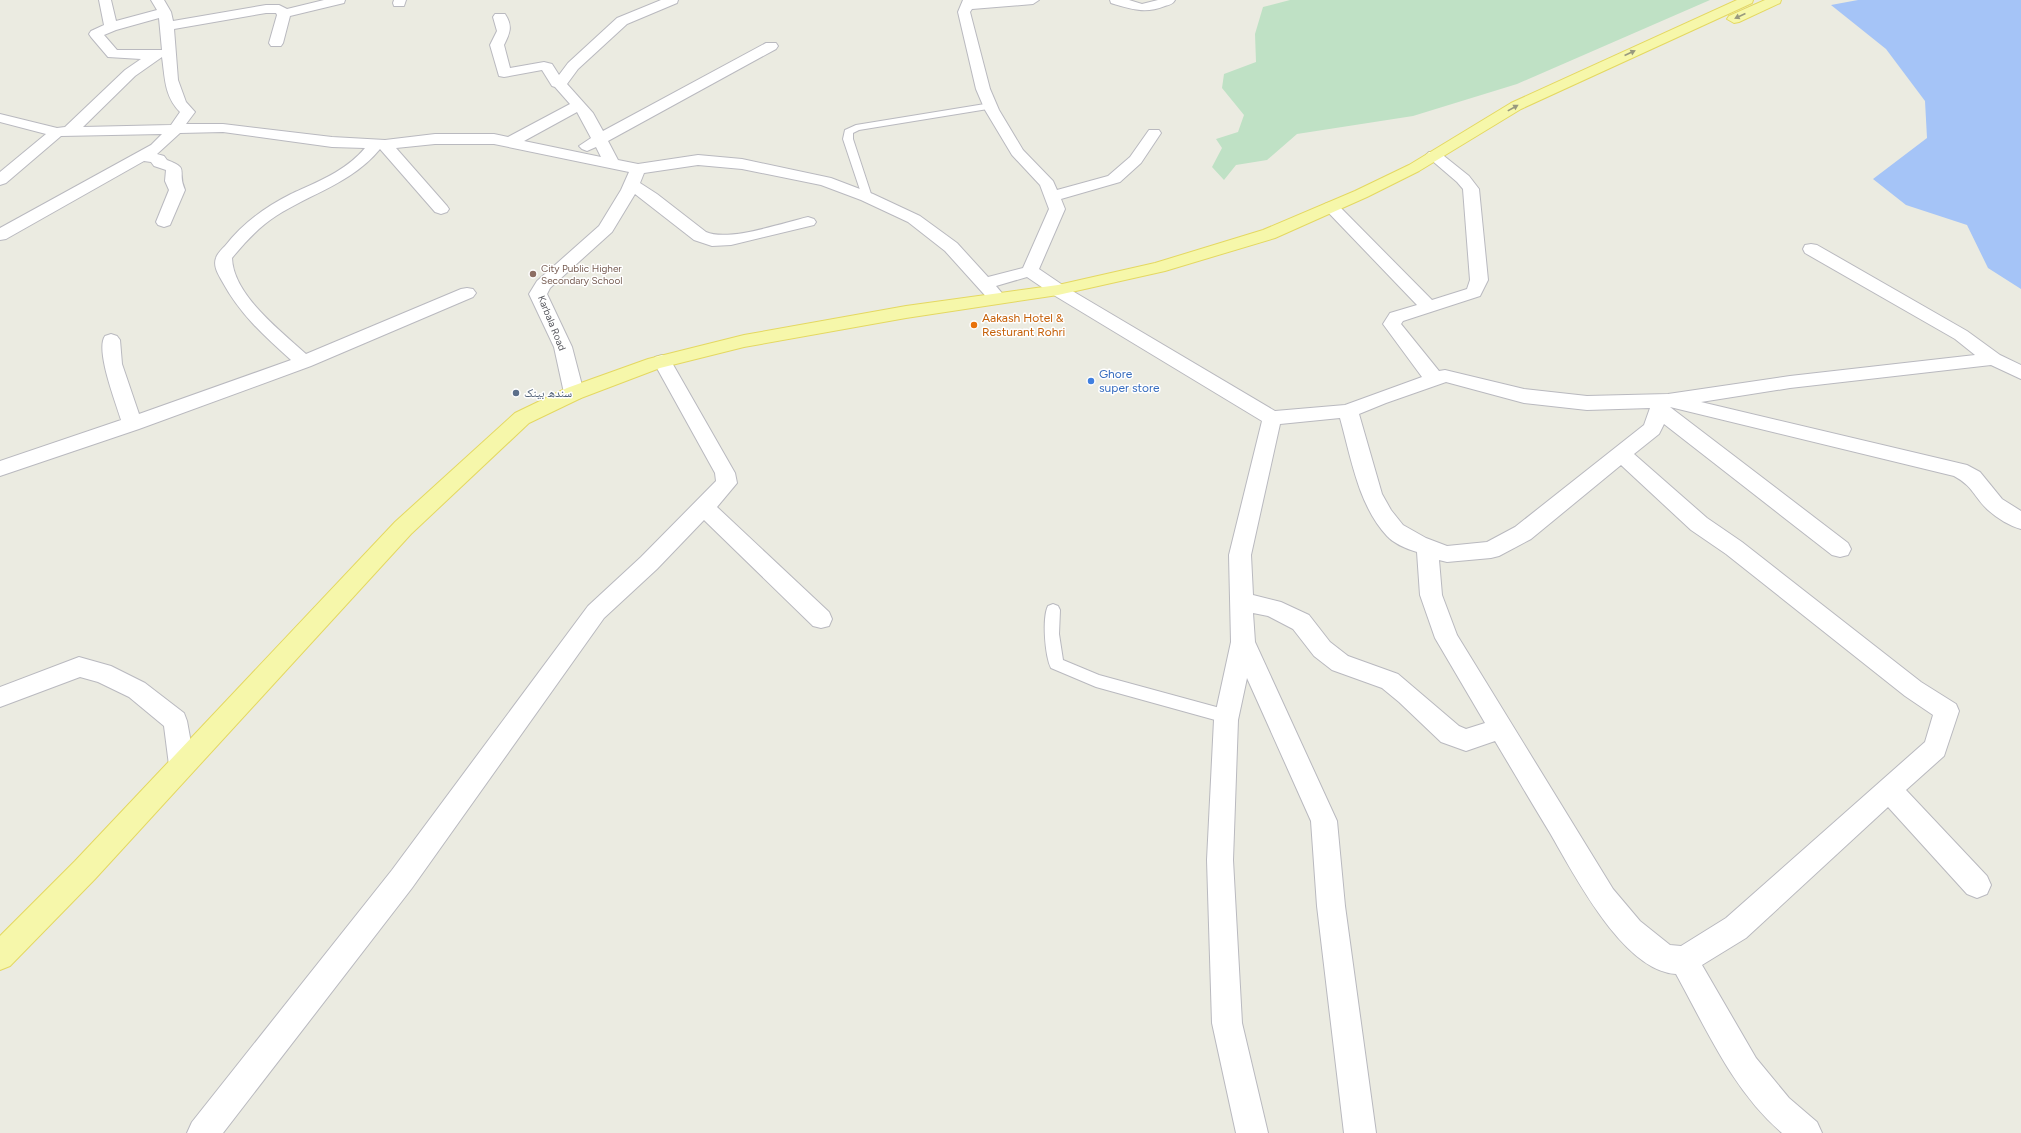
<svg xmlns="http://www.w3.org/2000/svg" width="2021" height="1133" font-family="Figtree,'Noto Naskh Arabic',sans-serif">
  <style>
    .green { fill: #bfe1c5 }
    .water { fill: #a5c4f7 }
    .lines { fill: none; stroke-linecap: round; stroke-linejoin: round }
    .service-casing { stroke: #b9b9bf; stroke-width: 2 }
    .minor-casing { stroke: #b9b9bf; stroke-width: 2 }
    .primary-casing { stroke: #e4d861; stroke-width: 2 }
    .service { fill: #fff; fill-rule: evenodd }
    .minor { fill: #fff; fill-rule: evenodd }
    .primary { fill: #f6f7aa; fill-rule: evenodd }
    .oneway { fill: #98997e }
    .education-dot { fill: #8d6e63; stroke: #fff; stroke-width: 1.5 }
    .food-dot { fill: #e8710a; stroke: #fff; stroke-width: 1.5 }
    .shop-dot { fill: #3f7fe0; stroke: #fff; stroke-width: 1.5 }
    .service-dot { fill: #5c6f8a; stroke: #fff; stroke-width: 1.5 }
    .labels { text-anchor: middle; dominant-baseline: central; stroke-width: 3; stroke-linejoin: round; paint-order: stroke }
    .far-education-label { font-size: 10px; fill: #785e54; stroke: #fff; text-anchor: start }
    .far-street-label { font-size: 10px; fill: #5a5b61; stroke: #fff }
    .food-label { font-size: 12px; fill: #c56008; stroke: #fff; text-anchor: start }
    .shop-label { font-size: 12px; fill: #366cbe; stroke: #fff; text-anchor: start }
    .service-label { font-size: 12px; fill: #4e5e75; stroke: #fff; text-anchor: start }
  </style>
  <rect width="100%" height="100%" fill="#ebebe1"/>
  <path class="green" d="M1290,0H1710L1517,84L1413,116L1297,134L1267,160L1236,165L1224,180L1212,167L1222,148L1216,139L1238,132L1244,115L1222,88L1224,74L1256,62L1255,34L1263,7Z"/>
  <path class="water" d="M1858,0H2021V289L1988,268L1967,225L1906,205L1873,179L1927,138L1925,101L1886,49L1831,5Z"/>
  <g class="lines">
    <defs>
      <g id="service">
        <path d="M991,103L994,104V108L859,130L853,133V139L872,197L871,199H863L843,139L845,130L856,125Z"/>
        <path d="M1053,604L1058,606L1060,610L1059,634L1063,660L1099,675L1231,711L1234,716L1231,721L1226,723L1096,687L1051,668C1045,656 1042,618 1048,606Z"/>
      </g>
      <g id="minor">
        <path d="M99,0H111L116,21L157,10L151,0H164L171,12L173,21L266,5H279L287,9L324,0H345L344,3L290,16L283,43L281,46H271L269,43L277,15L276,13H266L174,29L178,80L186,102L195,112L186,124H223L332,137L385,140L435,134H494L508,137L570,104L555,87L552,86L542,70L504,77L499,76L490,45L497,31L493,17L495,14H505C513,26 510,33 504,45L510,68L544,62L552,64L559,75L568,63L617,18L661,0H678L677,3L627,24L578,69L567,84L593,113L603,131L766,43H776L778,46L776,49L608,141L618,160L638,164L698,155L742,159L831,178L873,194L920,216L957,243L988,277L1023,268L1049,209L1040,185L1012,155L985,110L976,89L958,12L963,0H1039L1033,4L972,9L970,12L990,89L999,110L1023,150L1053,181L1057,190L1108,176L1130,157L1149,130H1159L1161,133L1141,163L1120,182L1061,199L1065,209L1039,269L1064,286L1275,411L1345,405L1422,377L1383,324L1390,313L1417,305L1323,207L1325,204L1331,202L1337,204L1432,300L1467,289L1470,280L1463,189L1457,182L1429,158L1426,155L1429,152H1439L1469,176L1479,189L1488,280L1480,296L1403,321L1401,324L1439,371L1445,370L1524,389L1587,396L1668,394L1790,376L1975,355L1955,339L1805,253L1803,249L1805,245L1811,244L1817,245L1967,331L2000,355L2021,365V379L1991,365L1790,388L1701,402L1967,465L1980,472L2002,499L2021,511V529C2010,526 1997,518 1988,510C1974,497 1973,486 1954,476L1670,407L1848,543L1851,549L1848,555L1840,557L1832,555L1664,424L1659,434L1634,454L1707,518L1742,542L1921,682L1956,704L1959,711L1944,756L1906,790L1987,876L1991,885L1987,894L1977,898L1967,894L1888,807L1746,938L1702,965L1756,1058L1789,1098L1817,1122L1822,1133H1782C1733,1091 1707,1030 1676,974C1623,971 1574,874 1550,833C1531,802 1513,771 1495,741L1466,751L1441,742L1399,702L1382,688L1332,670L1314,656L1293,629L1268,616L1253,613L1255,642L1337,821L1345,906L1376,1133H1344L1317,906L1311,821L1247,678L1238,720L1233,860L1242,1023L1268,1133H1236L1212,1023L1207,860L1214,720L1231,642L1229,555L1262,421L1052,294L1027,277L996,286L1006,298L1003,302L997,303L991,302L945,251L908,222L861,200L821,185L742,169L698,165L644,173L640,183L657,194L706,232C728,242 783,223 808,217L814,219L816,222L814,225L731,245L712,246L694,240L635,194L612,232L550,288L547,294L572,347L584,393L581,398L574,399L567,398L564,393L554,347L529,294L537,281L599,226L621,190L629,172L494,144H435L396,148L447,206L449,209L447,212L441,214L435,212L380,149C352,183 312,193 276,216C259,227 245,242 232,258C233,295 281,331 306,354L461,289L467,288L473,289L476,293L473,297L311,366L139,429L0,476V461L121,420C116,403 95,350 105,336L111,334L117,336L120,340L122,364L139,414L291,360C263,335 240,314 222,281C218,274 213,266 216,258C217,254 222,249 225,246C243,223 265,207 291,194C317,182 346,171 365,148L332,147L223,132L180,133L157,154L164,156L167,160C191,169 176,170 185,190L170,225L164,227L158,225L156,222L169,190L165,181L166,170L154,166L151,162L144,161L6,239L0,240V228L151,145L162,134L61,136L6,183L0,185V172L46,134L0,122V114L57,128L65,127L125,70L141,59L108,57L91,37L89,34L91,31L104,25ZM159,18L162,50H117L104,35L116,30ZM162,57C165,77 164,96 180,112L171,125L83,127L135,76ZM577,112L591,138L579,146L582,149L587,151L596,147L601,157L524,141ZM1446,382L1524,403L1587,410L1650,408L1644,425L1515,527L1487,542L1447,546L1426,538L1403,525L1391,510L1382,494L1359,414L1386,403ZM1340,418C1351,457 1358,505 1387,536C1393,543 1407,549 1417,552L1420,595L1435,638L1485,723L1466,729L1459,726L1398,674L1348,656L1330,642L1309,615L1281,602L1253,595L1251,555L1280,424ZM1621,465L1691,530L1726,554L1905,696L1933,715L1925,742L1726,918L1681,946L1670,945L1640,921L1613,889L1457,635L1442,595L1439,560L1447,562L1491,558L1499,556L1531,539Z"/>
        <path d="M394,0H406L404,6H394L393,3Z"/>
        <path d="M1110,0H1129L1142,4L1158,0H1175C1173,4 1169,5 1165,6C1145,14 1131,9 1111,3Z"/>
        <path d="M662,355L669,357L671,361L735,473L737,483L717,507L829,612L832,619L829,626L821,628L813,626L704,520L657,569L604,618L412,888L223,1133H187L192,1122L392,870L588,606L641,557L716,481L715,473L653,361L655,357Z"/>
        <path d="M79,657L111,666L145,683L184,713L187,721L195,765L191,773L182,776L173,773L169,765L164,726L129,697L98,682L80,677L0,707V687Z"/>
      </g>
      <g id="primary">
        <path d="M1737,0H1753L1752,3L1521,109L1419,171L1367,197L1275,238L1165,271L1058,295L906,318L744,347L660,368L581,398L529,423L411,534L95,879L10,966L0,970V936L75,861L395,522L515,413L567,388L648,359L744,335L906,306L1058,285L1155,263L1263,230L1355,191L1409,165L1511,103Z"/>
        <path d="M1765,0H1781L1780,3L1739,22L1734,23L1727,19L1729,16Z"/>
      </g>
    </defs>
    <use href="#service" class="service-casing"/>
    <use href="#minor" class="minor-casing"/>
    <use href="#primary" class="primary-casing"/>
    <use href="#service" class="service"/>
    <use href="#minor" class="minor"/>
    <use href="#primary" class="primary"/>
  </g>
  <defs><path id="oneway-solid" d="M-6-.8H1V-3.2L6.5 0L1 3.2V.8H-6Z"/></defs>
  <g class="oneway">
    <use href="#oneway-solid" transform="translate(1740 16) rotate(155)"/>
    <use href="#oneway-solid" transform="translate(1630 53) rotate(-25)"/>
    <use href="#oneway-solid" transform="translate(1513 108) rotate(-29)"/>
  </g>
  <circle class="education-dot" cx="533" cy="274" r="4"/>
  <circle class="food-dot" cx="974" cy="325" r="4"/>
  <circle class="shop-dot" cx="1091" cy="381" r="4"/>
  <circle class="service-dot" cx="516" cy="393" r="4"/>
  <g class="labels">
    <g class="far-education-label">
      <text x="541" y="268">City Public Higher<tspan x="541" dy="12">Secondary School</tspan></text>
    </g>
    <g class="far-street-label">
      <text transform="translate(552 323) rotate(68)">Karbala Road</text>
    </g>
    <g class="food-label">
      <text x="982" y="318">Aakash Hotel &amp;<tspan x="982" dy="14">Resturant Rohri</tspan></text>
    </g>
    <g class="shop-label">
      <text x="1099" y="374">Ghore<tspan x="1099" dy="14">super store</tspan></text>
    </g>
    <g class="service-label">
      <text x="524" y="393">سندھ بینک</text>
    </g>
  </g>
</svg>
